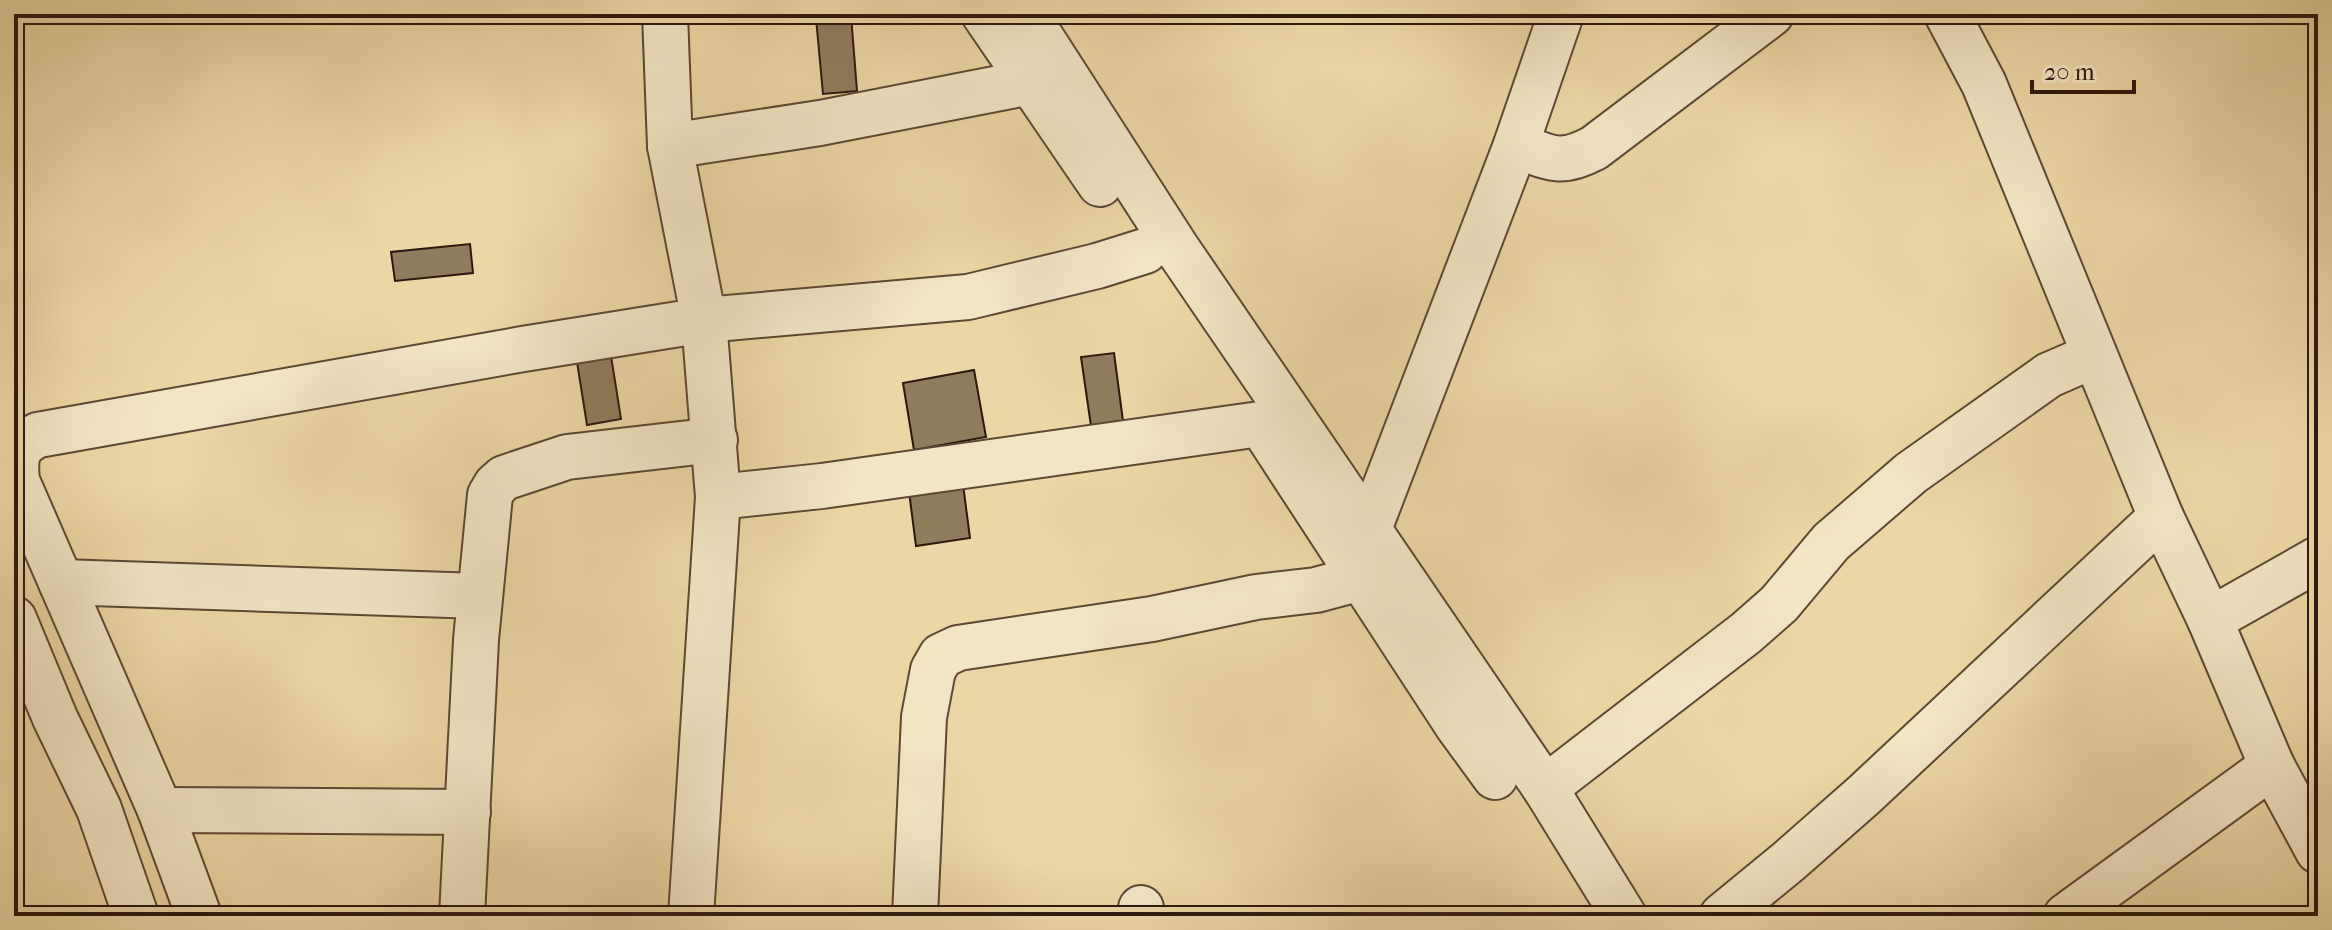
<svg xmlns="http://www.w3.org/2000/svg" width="2332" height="930" font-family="'IM FELL French Canon',serif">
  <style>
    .building { fill: #907b5d; stroke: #2d180f; stroke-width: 2 }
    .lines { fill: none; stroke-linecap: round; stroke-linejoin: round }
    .minor-casing { stroke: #5d4834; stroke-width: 48 }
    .minor { stroke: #f3e4c4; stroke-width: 44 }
  </style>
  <rect width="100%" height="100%" fill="#ecd6a5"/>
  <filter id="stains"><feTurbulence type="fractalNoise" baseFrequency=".0025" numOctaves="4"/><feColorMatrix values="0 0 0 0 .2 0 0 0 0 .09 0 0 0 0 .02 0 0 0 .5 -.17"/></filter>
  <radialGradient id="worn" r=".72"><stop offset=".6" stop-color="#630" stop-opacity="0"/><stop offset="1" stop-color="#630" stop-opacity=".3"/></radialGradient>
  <g class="building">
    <path d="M851,15L857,91L823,94L816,18Z"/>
    <path d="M470,244L473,273L395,281L391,252Z"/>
    <path d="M608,337L621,419L587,425L574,343Z"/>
    <path d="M1114,353L1123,421L1091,426L1081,357Z"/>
    <path d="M974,370L986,437L914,450L903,383Z"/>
    <path d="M961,469L970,538L916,546L907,476Z"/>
  </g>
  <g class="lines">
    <defs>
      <g id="minor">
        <path d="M665,14L670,146L704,320L718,497L691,916"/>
        <path d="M984,14L1100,184"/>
        <path d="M1026,14L1176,247L1545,788L1624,916"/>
        <path d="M1947,14L1984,84L2161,517L2210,620L2272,766L2318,851"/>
        <path d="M1516,145C1550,158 1560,166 1594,148L1771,14"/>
        <path d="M670,146L820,123L1031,82"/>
        <path d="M1269,437L1457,725L1495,777"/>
        <path d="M718,497L822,486L1260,424"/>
        <path d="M1369,529L1516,145L1561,14"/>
        <path d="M61,582L480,596"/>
        <path d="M14,619L55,718L99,809L136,916"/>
        <path d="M2210,620L2318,559"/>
        <path d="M1545,788L1746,633L1779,604L1831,542L1911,473L2049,375L2093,356"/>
        <path d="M160,810L468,812"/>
        <path d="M199,916L160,810L17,481C15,458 15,446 38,435L523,349L704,320L968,297L1097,266L1145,251"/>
        <path d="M462,916L476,640L490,495L496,485L504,478L567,457L715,440"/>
        <path d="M915,916L924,717L933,670L941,656L958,648L1152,619L1256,597L1316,590L1361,578"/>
        <path d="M1140,916L1141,908"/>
        <path d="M1722,916L1789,861L1864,795L2161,517"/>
        <path d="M2066,916L2272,766"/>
      </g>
    </defs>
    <use href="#minor" class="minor-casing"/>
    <use href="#minor" class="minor"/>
  </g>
  <rect width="2332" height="930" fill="none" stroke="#ecd6a5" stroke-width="48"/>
  <rect x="16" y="16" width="2300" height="898" fill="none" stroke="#2d180f" stroke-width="4"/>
  <rect x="24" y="24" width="2284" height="882" fill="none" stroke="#2d180f" stroke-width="2"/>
  <path d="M2032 80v12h102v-12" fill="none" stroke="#2d180f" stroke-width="4"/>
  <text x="2044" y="80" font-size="24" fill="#2d180f" stroke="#f3e4c4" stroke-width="6" paint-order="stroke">20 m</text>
  <rect width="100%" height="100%" filter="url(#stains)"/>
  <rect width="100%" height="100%" fill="url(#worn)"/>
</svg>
